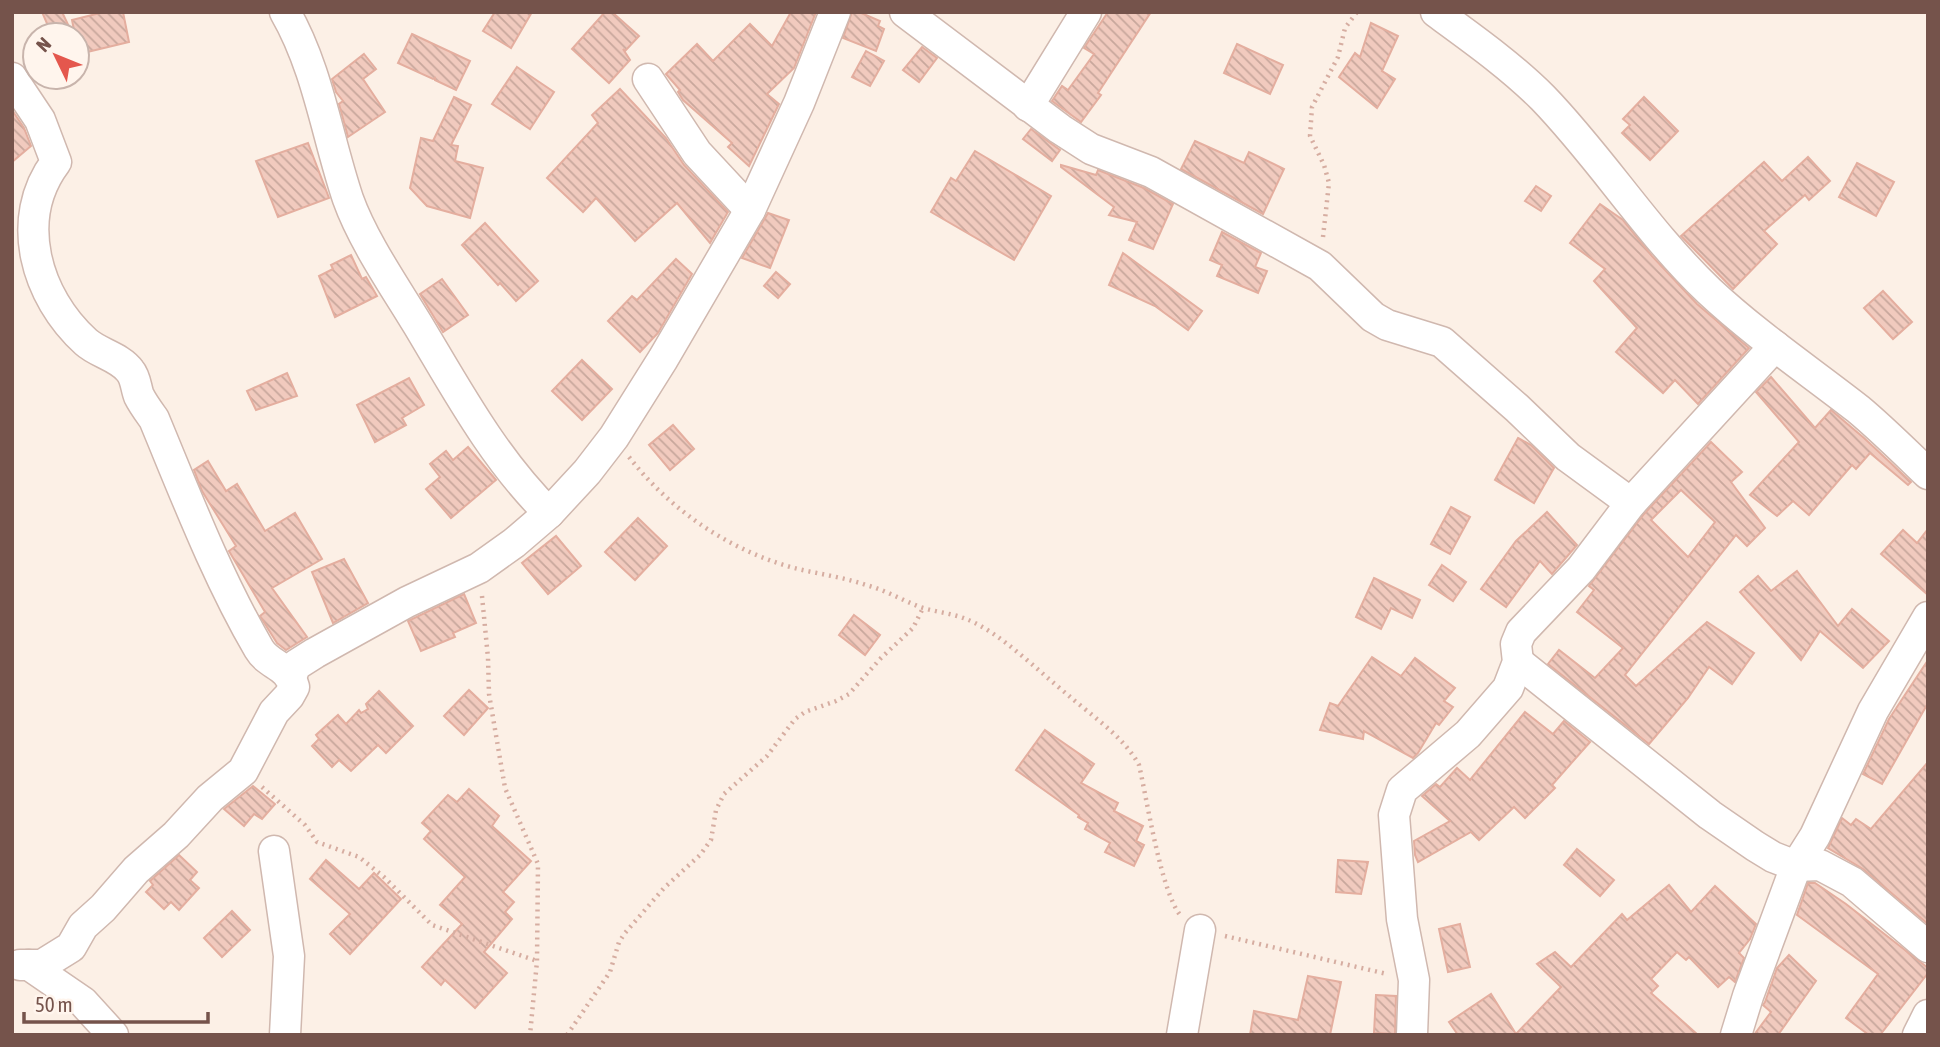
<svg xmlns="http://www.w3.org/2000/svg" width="1940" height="1047" font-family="'Asap Condensed',sans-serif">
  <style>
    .building { fill: url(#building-back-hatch); stroke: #e4ae9f; stroke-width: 2; fill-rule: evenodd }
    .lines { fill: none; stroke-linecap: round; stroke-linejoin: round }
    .minor-casing { stroke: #d0b8af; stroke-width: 33 }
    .path { stroke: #d6ada1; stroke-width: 4.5; stroke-dasharray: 2 5; stroke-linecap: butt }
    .minor { stroke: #fff; stroke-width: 30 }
  </style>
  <defs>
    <pattern id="building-back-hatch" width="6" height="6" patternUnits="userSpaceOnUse" patternTransform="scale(1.75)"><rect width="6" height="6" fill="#f1cabe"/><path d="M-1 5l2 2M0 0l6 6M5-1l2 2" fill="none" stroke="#c8a79c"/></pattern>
  </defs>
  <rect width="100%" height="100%" fill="#fcf0e6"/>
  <g class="building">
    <path d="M42,12H62L73,35H52Z"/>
    <path d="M104,12H123L129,42L79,54L77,35H75L72,20Z"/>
    <path d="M495,12H532L511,48L483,31Z"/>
    <path d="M605,12H612L639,36L625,51L623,49L630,60L609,83L572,49Z"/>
    <path d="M791,12H816L794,68L767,94L779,104L749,166L728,147L732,143L683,100L678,92L680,90L666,74L697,44L713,61L750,24L772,46Z"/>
    <path d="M852,12H859L880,21L878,26L884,29L876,51L843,38Z"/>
    <path d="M1108,12H1151L1098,93L1101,95L1081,122L1052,101L1062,86L1068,90L1094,54L1084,48Z"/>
    <path d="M1371,23L1398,36L1382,71L1395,79L1377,108L1339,77L1355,53L1360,57Z"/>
    <path d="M412,34L470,61L456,90L435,80V78L433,79L398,63Z"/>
    <path d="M1237,44L1283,65L1270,94L1224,73Z"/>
    <path d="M922,47L937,58L919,82L903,70Z"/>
    <path d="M866,51L884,61L870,86L852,77Z"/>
    <path d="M364,54L376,69L363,79L385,112L348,137L339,104L343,101L336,92L332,79Z"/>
    <path d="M517,67L554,92L530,129L492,104Z"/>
    <path d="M620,89L666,138L684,165L728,212L710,243L677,203L635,241L596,198L583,212L547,178L598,123L592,115Z"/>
    <path d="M454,97L471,105L451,145L458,146L455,161L483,168L470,218L427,206L410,188L421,138L433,141Z"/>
    <path d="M1644,97L1678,131L1650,160L1622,133L1630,125L1623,119Z"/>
    <path d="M12,110L24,128L31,146L12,162Z"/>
    <path d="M1031,129L1060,150L1052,161L1023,139Z"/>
    <path d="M1195,141L1244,163L1249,152L1284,169L1263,214L1181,169Z"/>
    <path d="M308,143L329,198L278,217L256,161Z"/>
    <path d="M975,151L1051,196L1014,260L931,212L951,178L956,181Z"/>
    <path d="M1808,157L1830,181L1809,200L1805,195L1764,231L1777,244L1733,289L1681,236L1764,162L1782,181Z"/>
    <path d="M1857,163L1894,182L1876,216L1839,197Z"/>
    <path d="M1061,165L1096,175L1098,170L1144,188L1173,204L1153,249L1129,240L1137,222L1109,215L1114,207L1061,167Z"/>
    <path d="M1536,186L1551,196L1541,211L1525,201Z"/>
    <path d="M1600,204L1623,220L1652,256L1697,304L1749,348L1698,404L1675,380L1663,393L1616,352L1637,328L1594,281L1605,269L1570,243Z"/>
    <path d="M768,213L789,220L770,268L742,258Z"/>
    <path d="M485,223L538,281L516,301L500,283L498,285L462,245Z"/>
    <path d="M1222,232L1261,253L1255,267L1267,271L1258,293L1217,276L1222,265L1210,260Z"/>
    <path d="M1123,253L1202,311L1188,330L1155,306L1109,285Z"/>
    <path d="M351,255L362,279L366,277L377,296L335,317L319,276L333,269L331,265Z"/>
    <path d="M676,259L692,274L658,333L640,352L608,321L632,296L637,300Z"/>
    <path d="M776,272L790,284L778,298L764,286Z"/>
    <path d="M442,279L468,315L443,332L420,294Z"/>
    <path d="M1883,291L1912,322L1893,339L1864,308Z"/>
    <path d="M582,360L612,389L582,420L552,391Z"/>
    <path d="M287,373L297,396L256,410L247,391Z"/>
    <path d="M1771,377L1815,428L1831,410L1864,438L1911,482L1908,485L1870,453L1856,469L1852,465L1809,515L1793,501L1777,516L1750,495L1799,442L1756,392Z"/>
    <path d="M409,378L424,405L402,418L406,425L375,442L357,405Z"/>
    <path d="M673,425L694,449L670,470L649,445Z"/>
    <path d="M1518,438L1531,445L1554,468L1534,503L1495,480Z"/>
    <path d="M1711,442L1742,472L1731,482L1765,528L1747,546L1736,535L1625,675L1636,686L1707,622L1754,653L1732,684L1709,667L1688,698L1649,744L1548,664L1559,650L1595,678L1623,648L1577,612L1594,590L1589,586L1644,514ZM1681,490L1715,522L1688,557L1651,520Z"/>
    <path d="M468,447L496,480L451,518L426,489L440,477L430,464L446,451L453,460Z"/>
    <path d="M208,461L226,491L237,484L265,531L295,513L322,559L272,588L307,637L286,650L277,643L260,616L265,612L229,551L236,546L202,491L194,470Z"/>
    <path d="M1451,507L1470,517L1450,554L1431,544Z"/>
    <path d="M1547,512L1577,545L1552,574L1540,561L1506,607L1481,589L1516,541Z"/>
    <path d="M638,518L667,546L635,580L605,552Z"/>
    <path d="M1928,529V595L1881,554L1903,530L1917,543Z"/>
    <path d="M556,536L581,566L548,594L522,563Z"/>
    <path d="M344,559L368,603L333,623L312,572Z"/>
    <path d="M1442,565L1466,582L1453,601L1429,585Z"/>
    <path d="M1797,571L1838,626L1852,609L1889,641L1863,668L1820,631L1801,660L1740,592L1758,576L1771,591Z"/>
    <path d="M1374,578L1420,600L1412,618L1391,608L1381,629L1356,617Z"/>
    <path d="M464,594L476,623L453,633L455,637L421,651L408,621Z"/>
    <path d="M854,615L880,635L865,655L839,635Z"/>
    <path d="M1372,657L1401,676L1415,658L1455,688L1444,701L1453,707L1439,725L1436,723L1418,753L1413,758L1364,731L1363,739L1320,730L1330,703L1338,706Z"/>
    <path d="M1928,660V703L1882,784L1863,774L1889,719Z"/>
    <path d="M469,690L488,708L464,735L444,716Z"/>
    <path d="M379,691L413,726L386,753L378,745L351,771L339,760L332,767L312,746L319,739L316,735L338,715L346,724L359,710L361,713L368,709L366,704Z"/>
    <path d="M1525,712L1553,734L1564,721L1590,742L1552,785L1555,788L1525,818L1514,807L1479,840L1471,832L1418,862L1415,855L1414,841L1450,821L1422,796L1436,784L1440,787L1457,768L1470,780Z"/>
    <path d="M1045,730L1094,764L1081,783L1118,803L1114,811L1143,826L1136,841L1144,845L1134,866L1105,852L1110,843L1085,829L1088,823L1078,817L1079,815L1016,770Z"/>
    <path d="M1928,762V924L1863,869L1828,848L1842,818L1851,825L1856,819L1871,829Z"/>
    <path d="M253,786L275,804L262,819L254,814L244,826L224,809Z"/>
    <path d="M469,789L499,816L492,826L531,861L503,892L514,902L505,912L512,919L484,952L507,973L475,1008L445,980L441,985L422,967L462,924L440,905L465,877L424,839L431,831L422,823L448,795L457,802Z"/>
    <path d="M1577,849L1614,880L1600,896L1564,865Z"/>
    <path d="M179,855L197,872L190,880L199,888L179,910L171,902L164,909L146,892L153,885L150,881Z"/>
    <path d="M326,860L359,889L374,873L401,899L350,954L330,934L350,914L310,879Z"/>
    <path d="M1338,860L1368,862L1361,894L1336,892Z"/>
    <path d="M1808,883H1815L1846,904L1928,968V973L1880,1035H1869L1846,1018L1878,974L1797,915Z"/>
    <path d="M1669,885L1691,912L1715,886L1756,924L1750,939L1739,953L1744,958L1735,982L1729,977L1718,987L1689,957L1686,960L1677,952L1651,979L1658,986L1651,993L1698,1035H1458L1449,1022L1491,994L1516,1034L1561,987L1537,964L1555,952L1571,967L1622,914L1627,920Z"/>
    <path d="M232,911L250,930L222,957L204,938Z"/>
    <path d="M1460,924L1470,967L1448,972L1439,929Z"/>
    <path d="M1789,955L1816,981L1778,1035H1754L1771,1012L1763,1005L1765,1002L1777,968Z"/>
    <path d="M1308,976L1341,982L1330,1035H1250L1254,1011L1298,1020Z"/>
    <path d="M1376,995L1396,996L1395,1034L1374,1033Z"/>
  </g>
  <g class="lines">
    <defs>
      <g id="minor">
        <path d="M285,12C318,69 327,137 348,199C363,241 395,287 418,325C457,390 494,459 549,513"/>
        <path d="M905,12L1060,129L1091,149L1151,172L1320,266L1373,317L1387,325L1442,342L1517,408L1568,457L1631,503"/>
        <path d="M1436,12C1473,39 1511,66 1543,98C1602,159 1647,232 1709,291C1755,334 1808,370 1858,409C1882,429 1905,452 1928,474"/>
        <path d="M12,78L40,120L56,162C13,219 36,297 86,342C98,353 120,357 130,371C136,378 136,389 139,396C143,404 149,412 154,419C186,496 217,577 259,649C269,666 288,664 294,687L289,696L274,712L243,771L210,798L176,835L136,870L103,908L83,926L71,947L42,965H29"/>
        <path d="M648,79L697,153L750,210"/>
        <path d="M1028,106L1086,12"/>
        <path d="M1518,662L1710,815L1755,846L1773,857L1796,866L1820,865L1852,882L1928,947"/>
        <path d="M291,676L296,665L315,653L407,602L479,568L514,543L549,513L587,472L614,437L663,359L750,210L799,103L835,12"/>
        <path d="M274,851L289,956L285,1035"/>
        <path d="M20,965H29L83,1002L113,1035"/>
        <path d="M1182,1035L1200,930"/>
        <path d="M1412,1035L1414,980L1402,919L1394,815L1402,790L1468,734L1508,688L1518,662L1516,644L1521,632L1581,569L1631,503L1775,346"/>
        <path d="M1736,1035L1748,996L1796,866L1815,836L1873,711L1928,617"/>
        <path d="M1918,1035L1928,1015"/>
      </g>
    </defs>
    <use href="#minor" class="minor-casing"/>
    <g class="path">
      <path d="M1323,237L1329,183L1324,165L1310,136L1312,107L1338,57L1345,28L1357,12"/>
      <path d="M629,457C671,511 729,550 794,568C818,574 843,577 866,585C885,590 902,600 920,607C935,612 951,613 966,619C1000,632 1038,671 1068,695C1092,716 1124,737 1139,765C1147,799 1161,893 1181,916"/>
      <path d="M482,596L488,658L489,694L505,788L538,864L537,961L530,1035"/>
      <path d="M262,787L305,825L317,842L359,857L384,877L432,925L537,961"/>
      <path d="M1225,936L1387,974"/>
      <path d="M567,1035L610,972L619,942L625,933L664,888L700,855L711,840L716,810L724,794L767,756L795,719L805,712L836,701L849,694L881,658L913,628L923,608"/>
    </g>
    <use href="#minor" class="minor"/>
  </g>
  <rect width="1940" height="1047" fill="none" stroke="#75534b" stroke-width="28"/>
  <g transform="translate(56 56) rotate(313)"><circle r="33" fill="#fff5ed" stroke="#c8b4ac" stroke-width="2"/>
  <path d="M0-5L12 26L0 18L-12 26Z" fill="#e4574d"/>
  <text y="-10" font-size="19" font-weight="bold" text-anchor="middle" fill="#75534b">N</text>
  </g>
  <path d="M24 1012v10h184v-10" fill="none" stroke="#75534b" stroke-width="3.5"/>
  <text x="35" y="1012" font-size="21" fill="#75534b" stroke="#fff5ed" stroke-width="5" paint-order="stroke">50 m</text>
</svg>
